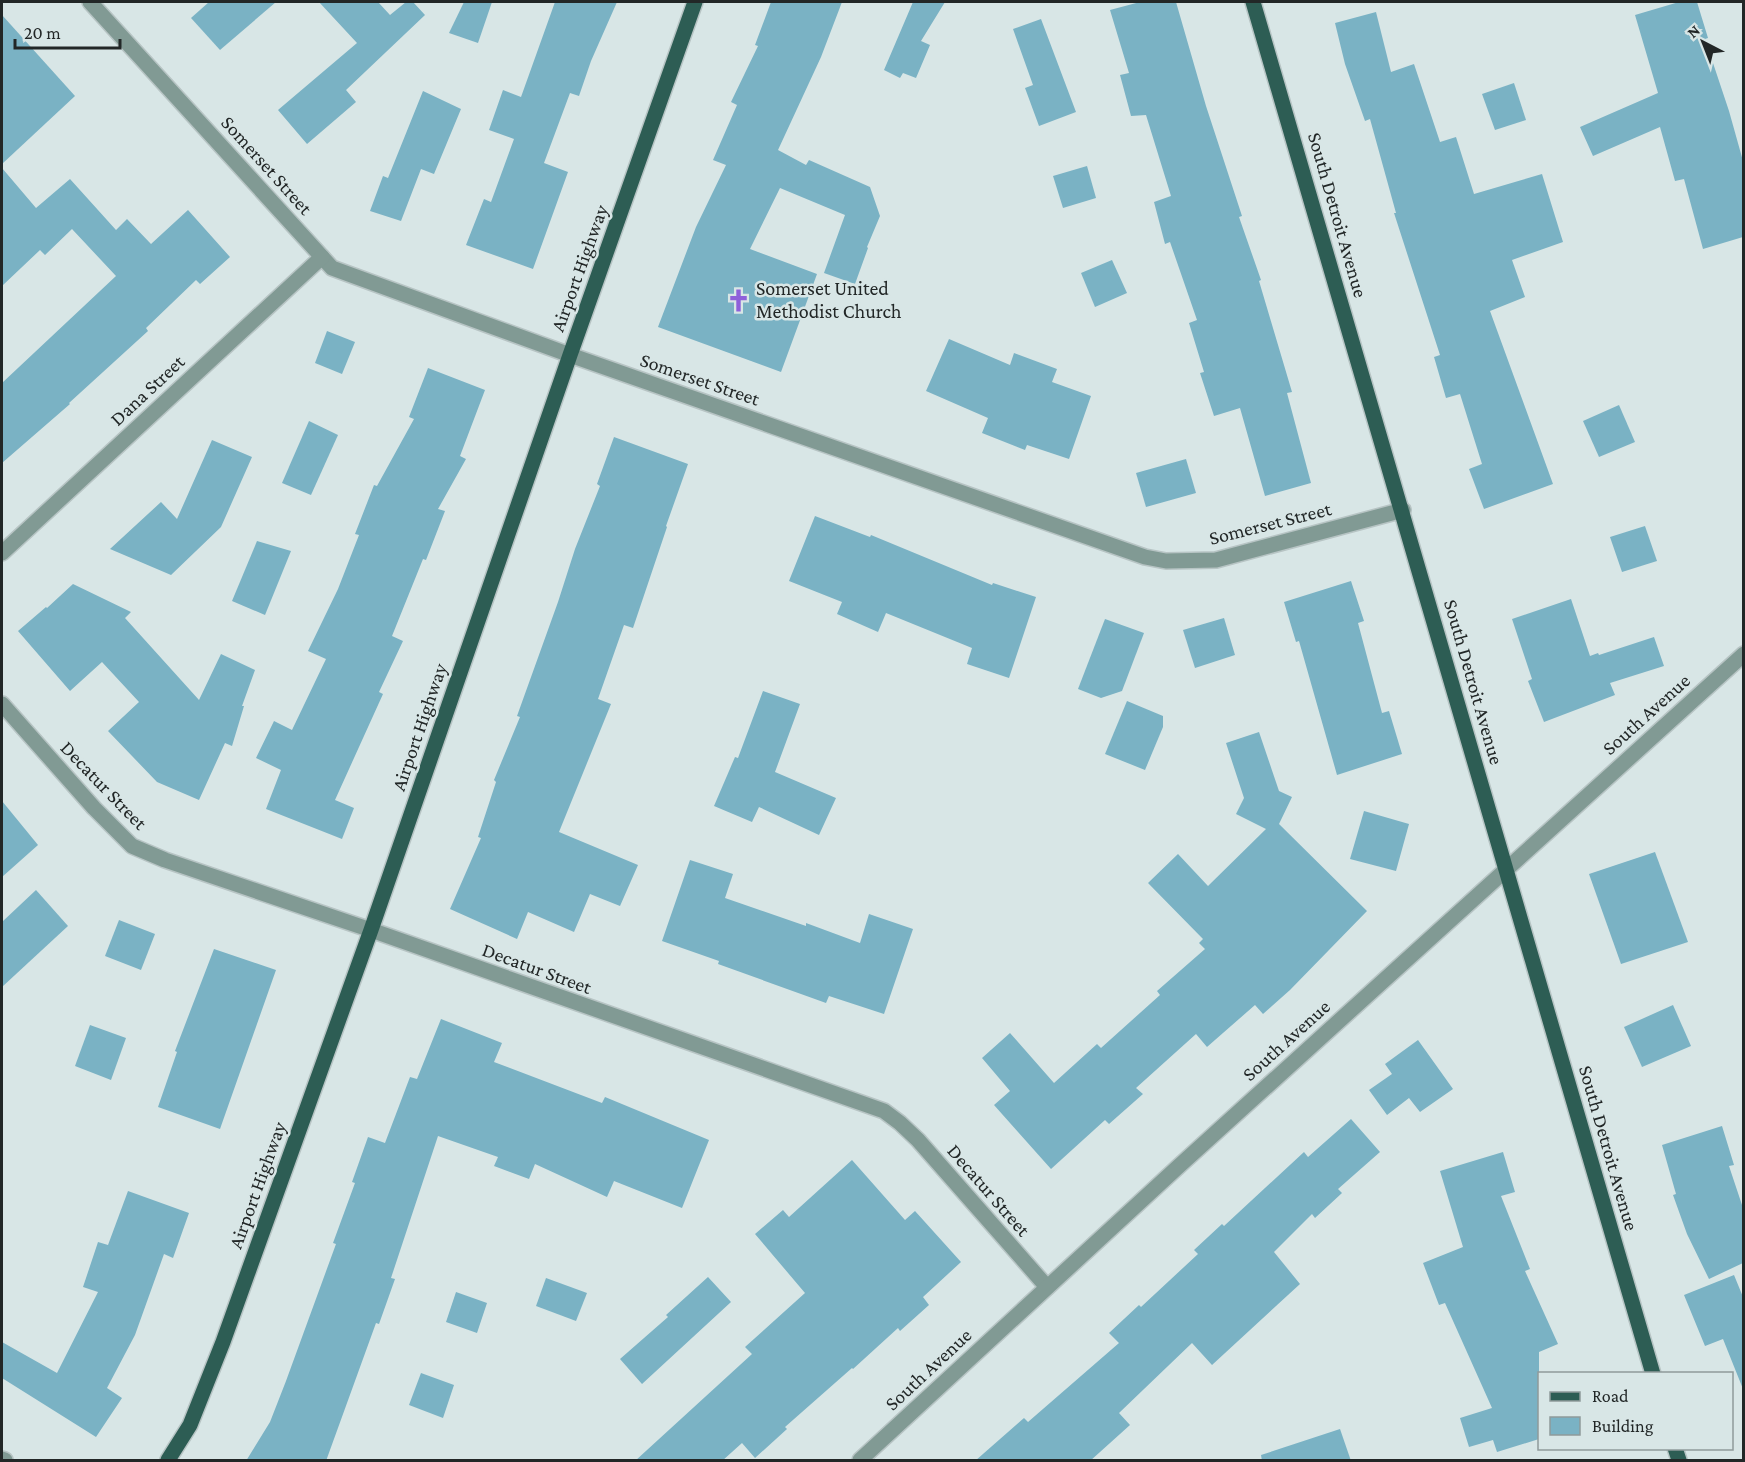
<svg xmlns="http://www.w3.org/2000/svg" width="1745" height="1462" font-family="'Crimson Pro',serif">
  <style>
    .building { fill: #7ab2c4 }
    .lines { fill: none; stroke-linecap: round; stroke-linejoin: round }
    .minor-casing { stroke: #b7c4c4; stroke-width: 18 }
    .tertiary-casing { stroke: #b7c4c4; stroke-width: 18 }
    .primary-casing { stroke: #b7c4c4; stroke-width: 18 }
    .minor { stroke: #819a94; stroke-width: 15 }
    .tertiary { stroke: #819a94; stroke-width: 15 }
    .primary { stroke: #2d5d54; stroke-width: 15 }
    .labels { text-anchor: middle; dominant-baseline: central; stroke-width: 5; stroke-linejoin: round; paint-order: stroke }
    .street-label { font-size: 20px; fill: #222727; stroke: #d8e6e6 }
    .poi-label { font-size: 20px; fill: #222727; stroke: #d8e6e6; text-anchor: start }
  </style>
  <rect width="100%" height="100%" fill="#d8e6e6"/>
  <g class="building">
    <path d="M209,2H276L220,50L191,18Z"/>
    <path d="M319,2H378L390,15L406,2H413L425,15L346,90L356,102L307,144L278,110L357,43Z"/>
    <path d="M464,2H492L478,43L449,33Z"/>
    <path d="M555,2H617L591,61L579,96L570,93L544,163L568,172L533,269L466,245L484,199L491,202L514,139L489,130L503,90L521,97Z"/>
    <path d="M771,2H842L821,57L778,150L806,165L809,160L870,187L880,216L867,247L868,248L855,284L824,273L845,215L780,188L750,249L817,274L781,372L658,327L696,227L726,165L713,160L737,105L731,102L758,46L755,45Z"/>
    <path d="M913,2H945L921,41L930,45L916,78L903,73L900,78L884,70Z"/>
    <path d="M1140,2H1176L1206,106L1242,216L1239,217L1261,280L1259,281L1292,392L1287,393L1311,483L1265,496L1240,408L1214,416L1200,373L1204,372L1189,323L1197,320L1170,242L1165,244L1154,202L1171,196L1146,115L1131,116L1120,75L1129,73L1110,10Z"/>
    <path d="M1679,2H1697L1708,38L1705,39L1729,111L1743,161V237L1703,249L1684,179L1675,181L1660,127L1593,156L1580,127L1658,93L1635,15Z"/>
    <path d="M1376,12L1391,72L1414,64L1440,142L1456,137L1474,194L1542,174L1563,242L1512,260L1525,297L1490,311L1553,484L1484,509L1469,469L1482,464L1460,394L1446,398L1434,357L1440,355L1394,213H1396L1370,119L1365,121L1345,64L1335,23Z"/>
    <path d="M2,15L75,96L2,164Z"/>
    <path d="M1041,19L1076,112L1039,126L1025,88L1033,85L1013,29Z"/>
    <path d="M1514,83L1526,120L1495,130L1482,94Z"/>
    <path d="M423,91L461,109L434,174L421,169L401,221L370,211L383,176L388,178Z"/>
    <path d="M1087,166L1096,198L1063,208L1053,176Z"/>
    <path d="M2,168L36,208L70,179L116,230L127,219L151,244L188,210L230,257L200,284L196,280L146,328L148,331L69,403L70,404L2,463V383L116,276L72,229L45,255L40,250L2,286Z"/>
    <path d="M1112,260L1127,293L1095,307L1081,273Z"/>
    <path d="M327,331L355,342L342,374L315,363Z"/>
    <path d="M949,339L1010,365L1014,353L1057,369L1052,382L1091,396L1069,459L1027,445L1025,450L982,433L988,418L926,391Z"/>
    <path d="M428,368L485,390L460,456L466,459L438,509L445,511L426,560L423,559L392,636L403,641L379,692L383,694L335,800L354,808L342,839L266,809L281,770L256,758L274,721L292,730L326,659L308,651L338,589L359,535L355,534L374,485L377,486L414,419L409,417Z"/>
    <path d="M1619,405L1635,442L1599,457L1583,421Z"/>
    <path d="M309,421L338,435L311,495L282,483Z"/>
    <path d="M614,437L688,464L666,526L667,527L633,628L624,625L598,699L611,704L559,832L638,865L620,906L590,894L574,932L528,912L517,939L450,909L481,838L478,837L496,782L494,780L520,717L517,716L558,602L575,549L600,486L597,484Z"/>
    <path d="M212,440L252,457L221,527L171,575L110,549L161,502L177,519Z"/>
    <path d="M1186,459L1196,493L1146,507L1136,473Z"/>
    <path d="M815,516L870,537L871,535L992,585L993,583L1036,597L1009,678L967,664L972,648L886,613L878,632L837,614L842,602L789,581Z"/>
    <path d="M1645,526L1657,561L1622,572L1610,537Z"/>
    <path d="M257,541L291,551L265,615L232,601Z"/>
    <path d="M1351,581L1364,621L1358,623L1382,713L1389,711L1402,754L1337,775L1299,641L1296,642L1284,602Z"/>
    <path d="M73,584L131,612L125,618L199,700L221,654L255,670L242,706H244L232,746L225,743L199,800L157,782L108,731L139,702L102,662L70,691L18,631L46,607L47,608Z"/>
    <path d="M1571,599L1590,656L1598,653L1599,655L1654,637L1664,666L1610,683L1615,695L1544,722L1528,681L1532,679L1512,619Z"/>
    <path d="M1224,618L1235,655L1195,668L1183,630Z"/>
    <path d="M1105,619L1144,633L1122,691L1101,698L1078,689Z"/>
    <path d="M763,691L800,704L775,772L836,798L819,835L759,807L752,822L714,806L735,757L738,758Z"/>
    <path d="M1127,701L1163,716V727L1145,770L1105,754Z"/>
    <path d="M1259,732L1279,791L1292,797L1279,824L1367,911L1290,990L1263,1014L1255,1005L1207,1047L1196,1034L1136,1088L1143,1094L1109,1124L1105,1120L1051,1169L994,1105L1010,1091L982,1058L1010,1033L1054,1083L1097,1044L1101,1048L1160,995L1157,991L1205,949L1199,943L1203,939L1148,883L1178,854L1208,886L1266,829L1236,814L1244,798L1226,743Z"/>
    <path d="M2,801L38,845L2,877Z"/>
    <path d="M1364,811L1409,824L1396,871L1350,859Z"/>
    <path d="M1655,852L1688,942L1621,964L1589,874Z"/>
    <path d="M690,860L733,874L725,898L806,926V923L860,943L869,914L913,929L884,1014L829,996L826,1003L718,964L719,961L662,941Z"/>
    <path d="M36,890L68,926L2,987V922Z"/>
    <path d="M119,920L155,934L141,970L105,956Z"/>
    <path d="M214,949L276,970L220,1129L158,1107L177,1052L175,1051Z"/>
    <path d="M1673,1005L1691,1046L1642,1067L1624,1027Z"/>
    <path d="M441,1019L502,1043L494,1062L602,1103L605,1097L709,1140L682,1208L614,1181L607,1197L535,1164L529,1179L494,1166L498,1157L438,1136L391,1278L395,1279L379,1324L376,1323L326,1461H246L270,1422L286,1381L336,1244L333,1243L355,1183L352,1182L368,1137L385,1143L410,1077L417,1079Z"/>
    <path d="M90,1025L126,1038L111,1080L75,1066Z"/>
    <path d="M1418,1040L1453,1089L1420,1112L1409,1098L1387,1115L1369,1090L1392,1074L1385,1064Z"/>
    <path d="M1351,1119L1380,1152L1338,1189L1342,1193L1315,1218L1312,1214L1274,1252L1300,1284L1212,1365L1192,1343L1119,1413L1130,1425L1090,1461H975L1024,1418L1028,1422L1119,1343L1109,1333L1139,1305L1141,1307L1198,1254L1194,1250L1222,1224L1224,1226L1304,1152L1308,1157Z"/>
    <path d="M1722,1126L1734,1165L1729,1166L1743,1208V1263L1709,1279L1687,1234L1673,1195L1676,1194L1662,1145Z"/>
    <path d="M1503,1152L1515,1192L1501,1196L1530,1269L1525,1271L1558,1344L1539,1352V1439L1497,1452L1493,1440L1469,1447L1460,1418L1492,1408L1445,1303L1439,1305L1423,1263L1463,1247L1440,1171Z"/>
    <path d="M852,1160L905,1220L915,1211L961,1262L923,1297L929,1305L900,1331L898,1328L853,1369L852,1368L785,1427L787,1429L755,1458L742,1443L722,1461H635L752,1354L745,1347L805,1293L755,1234L783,1210L789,1217Z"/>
    <path d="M128,1191L189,1213L173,1258L164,1254L135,1335L107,1388L122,1398L96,1437L2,1378V1342L57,1373L98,1292L83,1287L98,1242L108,1245Z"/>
    <path d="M1734,1275L1743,1297V1389L1723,1339L1705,1346L1684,1295Z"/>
    <path d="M708,1277L731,1302L642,1384L620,1359L668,1317L666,1315Z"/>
    <path d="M546,1278L587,1293L576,1321L536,1306Z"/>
    <path d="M456,1292L487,1303L477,1333L446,1322Z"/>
    <path d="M421,1373L454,1385L443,1418L409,1405Z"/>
    <path d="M1340,1429L1351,1461H1262L1261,1455Z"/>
  </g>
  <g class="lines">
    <defs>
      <g id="minor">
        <path d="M90,2L332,268L570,355L1145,557L1166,561L1216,560L1403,510"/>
        <path d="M2,553L322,257"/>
        <path d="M2,704L94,808L132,846L165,860L371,930L884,1111L900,1123L918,1140L1047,1287"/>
        <path d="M2,1459L5,1460"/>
      </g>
      <path id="tertiary" d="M860,1460L1179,1166L1744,654"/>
      <g id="primary">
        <path d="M1253,2L1653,1374"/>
        <path d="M1675,1448L1679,1460"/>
        <path d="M168,1460L190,1425L223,1342L371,930L570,355L695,2"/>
      </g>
    </defs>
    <use href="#minor" class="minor-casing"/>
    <use href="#tertiary" class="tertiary-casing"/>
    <use href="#primary" class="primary-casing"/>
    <use href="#minor" class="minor"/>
    <use href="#tertiary" class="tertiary"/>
    <use href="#primary" class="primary"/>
  </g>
  <defs>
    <symbol id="church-bare" viewBox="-9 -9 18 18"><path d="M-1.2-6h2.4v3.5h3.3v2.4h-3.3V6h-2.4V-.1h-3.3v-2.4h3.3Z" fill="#8e60da" stroke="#d8e6e6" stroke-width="2.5" paint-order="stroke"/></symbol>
  </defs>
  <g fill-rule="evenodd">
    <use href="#church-bare" x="722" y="284" width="33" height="33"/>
  </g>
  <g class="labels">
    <g class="street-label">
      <text transform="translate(267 165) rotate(48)">Somerset Street</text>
      <text transform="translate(1338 215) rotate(74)">South Detroit Avenue</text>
      <text transform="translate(579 268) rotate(-70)">Airport Highway</text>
      <text transform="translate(700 379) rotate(19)">Somerset Street</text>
      <text transform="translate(147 390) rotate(-43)">Dana Street</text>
      <text transform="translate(1270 523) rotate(-14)">Somerset Street</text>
      <text transform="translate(1474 682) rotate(74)">South Detroit Avenue</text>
      <text transform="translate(1646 714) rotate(-42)">South Avenue</text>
      <text transform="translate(419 727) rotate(-71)">Airport Highway</text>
      <text transform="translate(104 785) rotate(46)">Decatur Street</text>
      <text transform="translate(537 968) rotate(20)">Decatur Street</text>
      <text transform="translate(1286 1040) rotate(-42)">South Avenue</text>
      <text transform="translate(1609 1148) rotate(74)">South Detroit Avenue</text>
      <text transform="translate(257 1185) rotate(-70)">Airport Highway</text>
      <text transform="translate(989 1190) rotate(49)">Decatur Street</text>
      <text transform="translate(928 1369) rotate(-43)">South Avenue</text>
    </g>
    <g class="poi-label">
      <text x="756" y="288">Somerset United<tspan x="756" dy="23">Methodist Church</tspan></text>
    </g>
  </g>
  <rect width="1745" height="1462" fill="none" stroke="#222727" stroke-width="6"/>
  <rect x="1538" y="1372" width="195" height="78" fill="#d8e6e6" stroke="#8f9a9a" stroke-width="1.5"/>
  <rect x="1550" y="1392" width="30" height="9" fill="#2d5d54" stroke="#8f9a9a" stroke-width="1.5"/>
  <text x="1592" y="1402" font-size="18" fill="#222727">Road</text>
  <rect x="1550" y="1417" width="30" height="18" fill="#7ab2c4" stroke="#8f9a9a" stroke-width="1.5"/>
  <text x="1592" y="1432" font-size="18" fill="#222727">Building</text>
  <g transform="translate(1703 42) rotate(318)" stroke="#d8e6e6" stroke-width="4.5" paint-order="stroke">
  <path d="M0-4.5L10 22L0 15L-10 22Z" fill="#222727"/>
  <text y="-9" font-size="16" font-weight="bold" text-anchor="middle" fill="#222727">N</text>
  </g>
  <path d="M15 39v9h105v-9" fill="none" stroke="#222727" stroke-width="3"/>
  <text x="24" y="39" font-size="18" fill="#222727" stroke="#d8e6e6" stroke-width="4.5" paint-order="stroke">20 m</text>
</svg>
